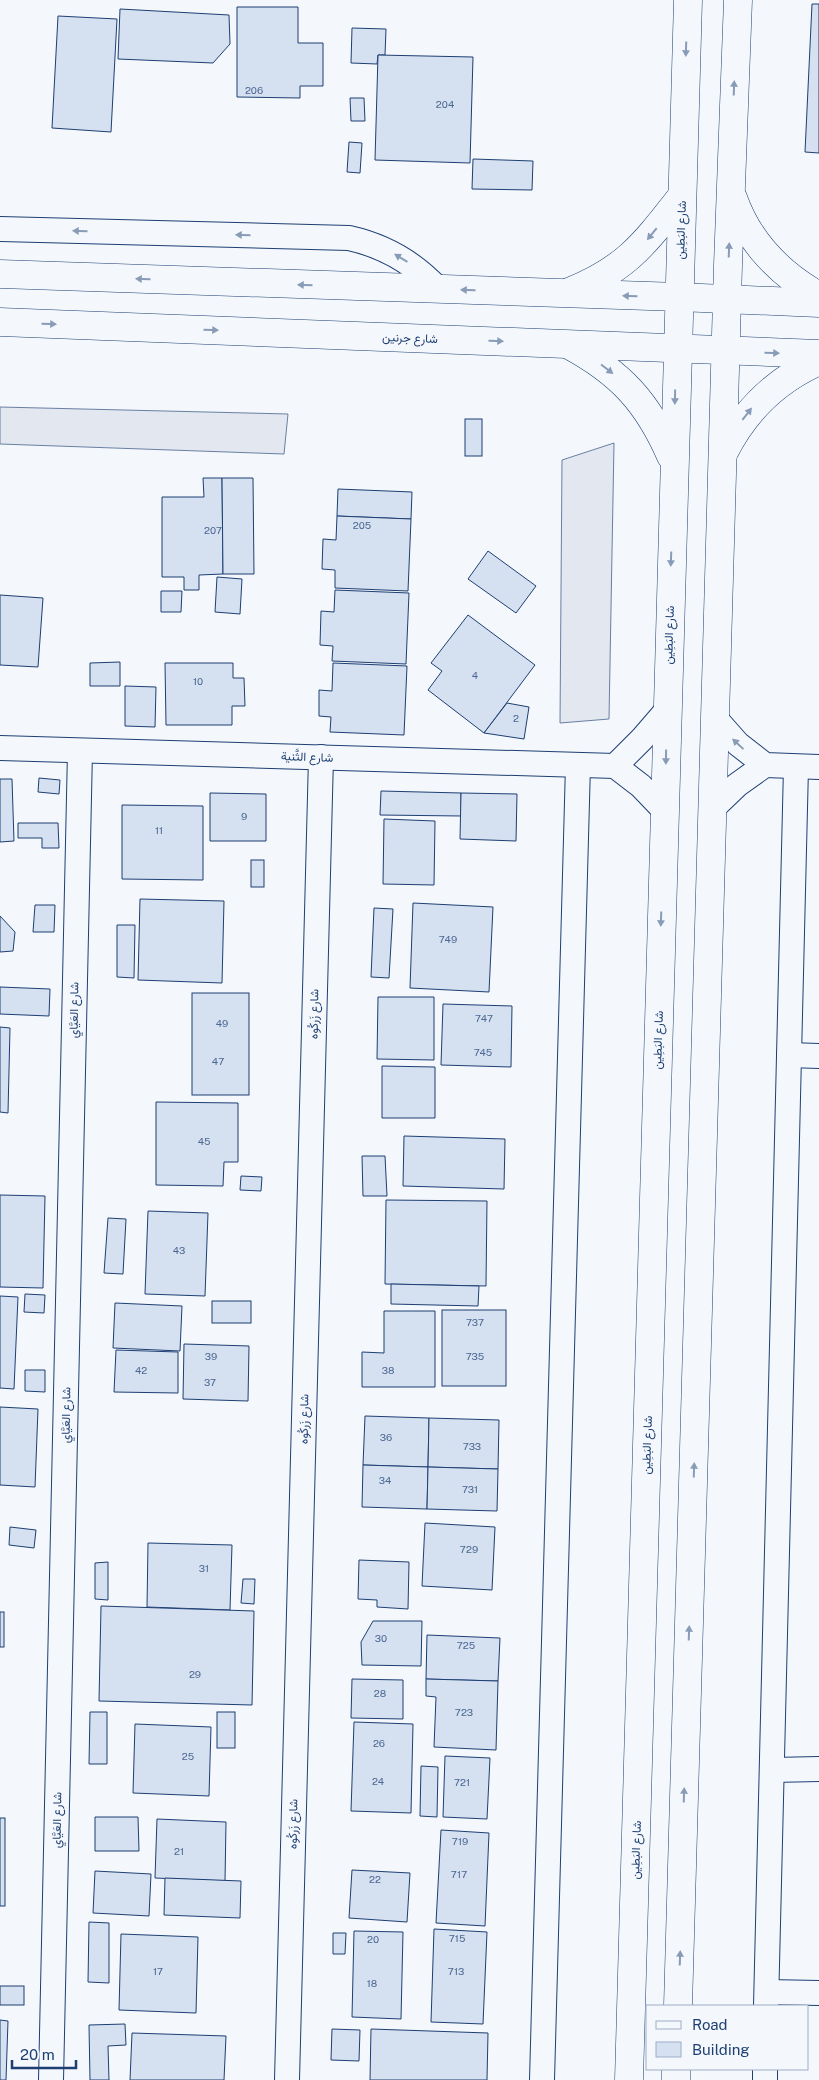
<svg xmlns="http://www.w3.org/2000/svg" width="819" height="2080" font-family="'Public Sans',Vazirmatn,sans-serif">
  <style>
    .parking { fill: #e3e8f0; stroke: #687fa3 }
    .building { fill: #d5e0f0; stroke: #1d3f73 }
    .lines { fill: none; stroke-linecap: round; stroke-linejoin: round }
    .minor-casing { stroke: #1d3f73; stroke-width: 26 }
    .major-casing { stroke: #1d3f73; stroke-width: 29 }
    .minor { stroke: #f4f7fb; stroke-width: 24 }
    .major { stroke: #f4f7fb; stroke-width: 28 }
    .oneway { fill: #889bb7 }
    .labels { text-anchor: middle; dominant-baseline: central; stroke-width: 4; stroke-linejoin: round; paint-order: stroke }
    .number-label { font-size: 10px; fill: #4b6792 }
    .street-label { font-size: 12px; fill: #1d3f73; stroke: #f4f7fb }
  </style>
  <rect width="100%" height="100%" fill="#f4f7fb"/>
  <g class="parking">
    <path d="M0,407L288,414L284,454L0,444Z"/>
    <path d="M614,443L609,719L560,723L562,460Z"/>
  </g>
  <g class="building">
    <path d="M812,4H819V153L805,152Z"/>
    <path d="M237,7H298V43H323V86H300V98L237,97Z"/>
    <path d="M120,9L229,15L230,44L213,63L118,59Z"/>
    <path d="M58,16L117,19L111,132L52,128Z"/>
    <path d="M352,28L386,29L385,55H378L377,64L351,63Z"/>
    <path d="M378,55L473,57L470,163L375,160Z"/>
    <path d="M350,98H364L365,121H351Z"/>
    <path d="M349,142L362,143L360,173L347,172Z"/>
    <path d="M473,159L533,161L532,190L472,189Z"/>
    <rect x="465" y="419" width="17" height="37"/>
    <path d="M203,478H222L223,574L199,575V590H184V577H162V497H204Z"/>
    <path d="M222,478H253L254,574H223Z"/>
    <path d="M338,489L412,492L411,519L337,516Z"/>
    <path d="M337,516L411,519L408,591L335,588V570L322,569L323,539L336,540Z"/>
    <path d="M488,551L536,586L516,613L468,579Z"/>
    <path d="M217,577L242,579L240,614L215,612Z"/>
    <path d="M335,590L409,593L406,664L332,661L333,646L320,645L321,611L334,612Z"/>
    <path d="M161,591H182L181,612H161Z"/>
    <path d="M0,595L43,598L38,667L0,665Z"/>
    <path d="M468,615L535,665L484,733L428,690L442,671L431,663Z"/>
    <path d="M120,662V686H90V663Z"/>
    <path d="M165,663H233V678H244L245,706H232V725H166Z"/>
    <path d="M333,663L407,666L404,735L330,732L331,717L319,716V690L332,691Z"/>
    <path d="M125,686L156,687L155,727L125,726Z"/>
    <path d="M507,703L529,707L524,739L484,733Z"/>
    <path d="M39,778L60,780L59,794L38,792Z"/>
    <path d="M0,779H12L14,841L0,842Z"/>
    <path d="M381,791L461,793V816L380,815Z"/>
    <path d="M210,793L266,794V841H210Z"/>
    <path d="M461,793L517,794L516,841L460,839Z"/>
    <path d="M122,805L203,806V880L122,879Z"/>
    <path d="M384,819L435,821L434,885L383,884Z"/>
    <path d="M18,823H58L59,848H42V838H18Z"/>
    <rect x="251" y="860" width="13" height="27"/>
    <path d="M140,899L224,901L222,983L138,980Z"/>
    <path d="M413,903L493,907L489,992L410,988Z"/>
    <path d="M35,905H55L54,932H33Z"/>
    <path d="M374,908L393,909L389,978L371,977Z"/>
    <path d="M0,916L15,932L13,951L0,952Z"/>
    <path d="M117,925H135L134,978L117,977Z"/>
    <path d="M0,987L50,989L49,1016L0,1014Z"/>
    <rect x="192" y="993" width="57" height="102"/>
    <path d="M378,997H434V1060L377,1059Z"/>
    <path d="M443,1004L512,1006L511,1067L441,1065Z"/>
    <path d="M0,1027L10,1028L8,1113L0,1112Z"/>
    <path d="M382,1066L435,1067V1118H382Z"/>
    <path d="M156,1102L238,1103V1162H224L223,1186L156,1185Z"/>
    <path d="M404,1136L505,1139L504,1189L403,1186Z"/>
    <path d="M362,1156H385L387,1196H363Z"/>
    <path d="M241,1176L262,1177L261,1191L240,1190Z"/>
    <path d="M0,1195L45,1196L43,1288L0,1287Z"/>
    <path d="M386,1200L487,1201L486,1286L385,1284Z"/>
    <path d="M148,1211L208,1213L205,1296L145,1294Z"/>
    <path d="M108,1218L126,1219L123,1274L104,1273Z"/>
    <path d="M391,1284L479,1286L478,1306L391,1304Z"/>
    <path d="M25,1294L45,1295L44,1313L24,1312Z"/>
    <path d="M0,1296L18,1297L14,1389L0,1388Z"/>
    <rect x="212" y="1301" width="39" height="22"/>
    <path d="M115,1303L182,1306L180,1351L113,1348Z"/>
    <rect x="442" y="1310" width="64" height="76"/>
    <path d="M384,1311H435V1387H362V1352L384,1353Z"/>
    <path d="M184,1344L249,1346L248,1401L183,1399Z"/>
    <path d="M116,1350L178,1352V1393L114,1392Z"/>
    <path d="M25,1370H45V1392L25,1391Z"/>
    <path d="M0,1407L38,1409L35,1487L0,1485Z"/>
    <path d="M365,1416L429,1418L428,1467L363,1465Z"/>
    <path d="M429,1418L499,1420L498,1469L428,1467Z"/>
    <path d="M363,1465L428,1467L427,1509L362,1507Z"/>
    <path d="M428,1467L498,1469L497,1511L427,1509Z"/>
    <path d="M425,1523L495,1527L492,1590L422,1586Z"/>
    <path d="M10,1527L36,1530L34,1548L9,1545Z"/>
    <path d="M148,1543L232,1545L230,1610L147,1607Z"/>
    <path d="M359,1560L409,1562L408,1609L377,1607V1600L358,1599Z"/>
    <path d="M108,1562V1600L95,1599V1563Z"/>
    <path d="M243,1579H255L254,1604L241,1603Z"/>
    <path d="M101,1606L254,1611L252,1705L99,1701Z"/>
    <rect x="0" y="1612" width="4" height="35"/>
    <path d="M373,1621H422L421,1666L362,1665L361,1642Z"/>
    <path d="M427,1635L500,1638L498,1681L426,1679Z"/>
    <path d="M352,1679L403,1680V1719L351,1718Z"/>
    <path d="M426,1679L498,1681L496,1750L434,1747L436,1697L426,1696Z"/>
    <path d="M90,1712H107V1764H89Z"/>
    <rect x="217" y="1712" width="18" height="36"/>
    <path d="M354,1722L413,1724L411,1813L351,1811Z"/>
    <path d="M135,1724L211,1727L209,1796L133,1793Z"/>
    <path d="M445,1756L490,1758L487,1819L443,1817Z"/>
    <path d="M421,1766L438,1767L437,1817L420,1816Z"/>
    <path d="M95,1817H138L139,1851H95Z"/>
    <rect x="0" y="1818" width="5" height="88"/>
    <path d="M157,1819L226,1822L225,1881L155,1878Z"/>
    <path d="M441,1830L489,1833L485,1926L436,1923Z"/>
    <path d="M352,1870L410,1873L407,1922L349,1918Z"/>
    <path d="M95,1871L151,1874L149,1916L93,1913Z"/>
    <path d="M165,1878L241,1881L240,1918L164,1915Z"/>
    <path d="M89,1922L109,1923V1983L88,1982Z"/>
    <path d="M434,1929L487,1932L483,2024L431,2022Z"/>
    <path d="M354,1931L403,1932L401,2019L352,2017Z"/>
    <path d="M333,1933H346L345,1954H333Z"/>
    <path d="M121,1934L198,1937L196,2013L119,2010Z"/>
    <rect x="0" y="1986" width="24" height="19"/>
    <path d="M0,2020L8,2021L6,2080H0Z"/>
    <path d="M125,2024L126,2045L108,2046L109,2080H90L89,2025Z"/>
    <path d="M332,2029L360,2030L359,2061L331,2060Z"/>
    <path d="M371,2029L488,2033L487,2080H370Z"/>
    <path d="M132,2033L226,2036L224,2080H130Z"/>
  </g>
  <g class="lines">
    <defs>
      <g id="minor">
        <path d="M0,229L349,238C385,246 413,262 438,289"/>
        <path d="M715,718L738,744L765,765L819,767"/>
        <path d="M0,748L615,766L641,786L664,810"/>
        <path d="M615,766L642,739L667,710"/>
        <path d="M713,808L737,785L765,765"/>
        <path d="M789,1055L819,1056"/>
        <path d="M772,1770L819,1769"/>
        <path d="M767,1992L819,1993"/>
        <path d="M766,2006L796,767"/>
        <path d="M51,2080L80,751"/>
        <path d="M287,2080L321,757"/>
        <path d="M542,2080L578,765"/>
        <path d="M765,2080V2069"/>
      </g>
      <g id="major">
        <path d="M733,198C748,241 780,274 819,296"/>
        <path d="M0,274L679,297L819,303"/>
        <path d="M569,292C627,269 645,243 682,196"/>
        <path d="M0,322L819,354"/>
        <path d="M569,345C621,373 648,403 671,456"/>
        <path d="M724,452C745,410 776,380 819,361"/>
        <path d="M678,2006L728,265L738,0"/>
        <path d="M629,2080L688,0"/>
        <path d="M676,2080V2069"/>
      </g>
    </defs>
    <use href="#minor" class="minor-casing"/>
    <use href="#major" class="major-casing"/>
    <use href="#minor" class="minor"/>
    <use href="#major" class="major"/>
  </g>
  <defs><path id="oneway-solid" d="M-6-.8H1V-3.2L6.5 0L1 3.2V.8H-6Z" transform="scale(1.25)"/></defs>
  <g class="oneway">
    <use href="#oneway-solid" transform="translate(686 49) rotate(92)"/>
    <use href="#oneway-solid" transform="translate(734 88) rotate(-88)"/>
    <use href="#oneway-solid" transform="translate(80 231) rotate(-179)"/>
    <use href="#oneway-solid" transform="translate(652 234) rotate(129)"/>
    <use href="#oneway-solid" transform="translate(243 235) rotate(-179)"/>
    <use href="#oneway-solid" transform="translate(729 250) rotate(-88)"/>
    <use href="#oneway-solid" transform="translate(401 258) rotate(-149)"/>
    <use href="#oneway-solid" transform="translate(143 279) rotate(-178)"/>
    <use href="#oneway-solid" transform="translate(305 285) rotate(-178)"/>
    <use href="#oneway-solid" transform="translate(468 290) rotate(-178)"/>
    <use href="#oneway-solid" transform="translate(630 296) rotate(-178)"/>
    <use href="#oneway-solid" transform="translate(49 324) rotate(2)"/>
    <use href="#oneway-solid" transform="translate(211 330) rotate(2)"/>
    <use href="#oneway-solid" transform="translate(496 341) rotate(2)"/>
    <use href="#oneway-solid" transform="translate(772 353) rotate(2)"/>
    <use href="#oneway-solid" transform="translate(607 369) rotate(37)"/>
    <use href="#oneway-solid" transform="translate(675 397) rotate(91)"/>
    <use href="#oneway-solid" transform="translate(747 414) rotate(-52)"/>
    <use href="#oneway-solid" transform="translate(671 559) rotate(92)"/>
    <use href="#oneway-solid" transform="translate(738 744) rotate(-137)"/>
    <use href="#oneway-solid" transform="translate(666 757) rotate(91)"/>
    <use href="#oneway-solid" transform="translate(661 919) rotate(92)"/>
    <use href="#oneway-solid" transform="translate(694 1470) rotate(-88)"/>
    <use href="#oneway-solid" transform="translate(689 1633) rotate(-88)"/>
    <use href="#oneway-solid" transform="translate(684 1795) rotate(-88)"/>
    <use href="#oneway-solid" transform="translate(680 1958) rotate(-88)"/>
  </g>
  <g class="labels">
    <g class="number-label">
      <text x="254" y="90">206</text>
      <text x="445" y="104">204</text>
      <text x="362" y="525">205</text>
      <text x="213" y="530">207</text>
      <text x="475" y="675">4</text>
      <text x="198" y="681">10</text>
      <text x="516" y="718">2</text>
      <text x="244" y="816">9</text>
      <text x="159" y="830">11</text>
      <text x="448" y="939">749</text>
      <text x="484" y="1018">747</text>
      <text x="222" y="1023">49</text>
      <text x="483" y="1052">745</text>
      <text x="218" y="1061">47</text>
      <text x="204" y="1141">45</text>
      <text x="179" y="1250">43</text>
      <text x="475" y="1322">737</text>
      <text x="211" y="1356">39</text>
      <text x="475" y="1356">735</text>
      <text x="141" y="1370">42</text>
      <text x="388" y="1370">38</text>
      <text x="210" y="1382">37</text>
      <text x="386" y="1437">36</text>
      <text x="472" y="1446">733</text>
      <text x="385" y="1480">34</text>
      <text x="470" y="1489">731</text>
      <text x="469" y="1549">729</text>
      <text x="204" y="1568">31</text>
      <text x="381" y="1638">30</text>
      <text x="466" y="1645">725</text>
      <text x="195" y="1674">29</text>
      <text x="380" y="1693">28</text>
      <text x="464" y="1712">723</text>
      <text x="379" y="1743">26</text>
      <text x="188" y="1756">25</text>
      <text x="378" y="1781">24</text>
      <text x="462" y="1782">721</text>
      <text x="460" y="1841">719</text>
      <text x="179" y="1851">21</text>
      <text x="459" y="1874">717</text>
      <text x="375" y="1879">22</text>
      <text x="457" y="1938">715</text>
      <text x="373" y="1939">20</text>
      <text x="158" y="1971">17</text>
      <text x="456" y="1971">713</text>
      <text x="372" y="1983">18</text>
    </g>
    <g class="street-label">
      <text transform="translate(681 230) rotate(-88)">شارع البَطِين</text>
      <text transform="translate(410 338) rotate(2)">شارع جرنين</text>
      <text transform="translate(669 635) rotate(-88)">شارع البَطِين</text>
      <text transform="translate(307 757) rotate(2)">شارع الثَّنية</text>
      <text transform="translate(74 1010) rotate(-89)">شارع العَيَّاي</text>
      <text transform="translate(314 1014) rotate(-89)">شارع زَركُوه</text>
      <text transform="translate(658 1040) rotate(-88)">شارع البَطِين</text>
      <text transform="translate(66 1415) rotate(-89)">شارع العَيَّاي</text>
      <text transform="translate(304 1419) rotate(-89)">شارع زَركُوه</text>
      <text transform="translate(647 1445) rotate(-88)">شارع البَطِين</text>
      <text transform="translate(57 1820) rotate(-89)">شارع العَيَّاي</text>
      <text transform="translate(293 1824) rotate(-89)">شارع زَركُوه</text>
      <text transform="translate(636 1850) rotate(-88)">شارع البَطِين</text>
    </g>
  </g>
  <rect x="646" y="2005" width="162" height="65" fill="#f4f7fb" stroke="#9eadc5"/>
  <rect x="656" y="2021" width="25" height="8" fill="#f4f7fb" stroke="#9eadc5"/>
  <text x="692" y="2030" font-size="15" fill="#1d3f73">Road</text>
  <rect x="656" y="2042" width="25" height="15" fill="#d5e0f0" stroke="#9eadc5"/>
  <text x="692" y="2055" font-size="15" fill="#1d3f73">Building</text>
  <path d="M12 2060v8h64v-8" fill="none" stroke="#1d3f73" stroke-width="2.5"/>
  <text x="20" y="2060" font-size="15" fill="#1d3f73" stroke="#f4f7fb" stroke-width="4" paint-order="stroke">20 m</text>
</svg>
